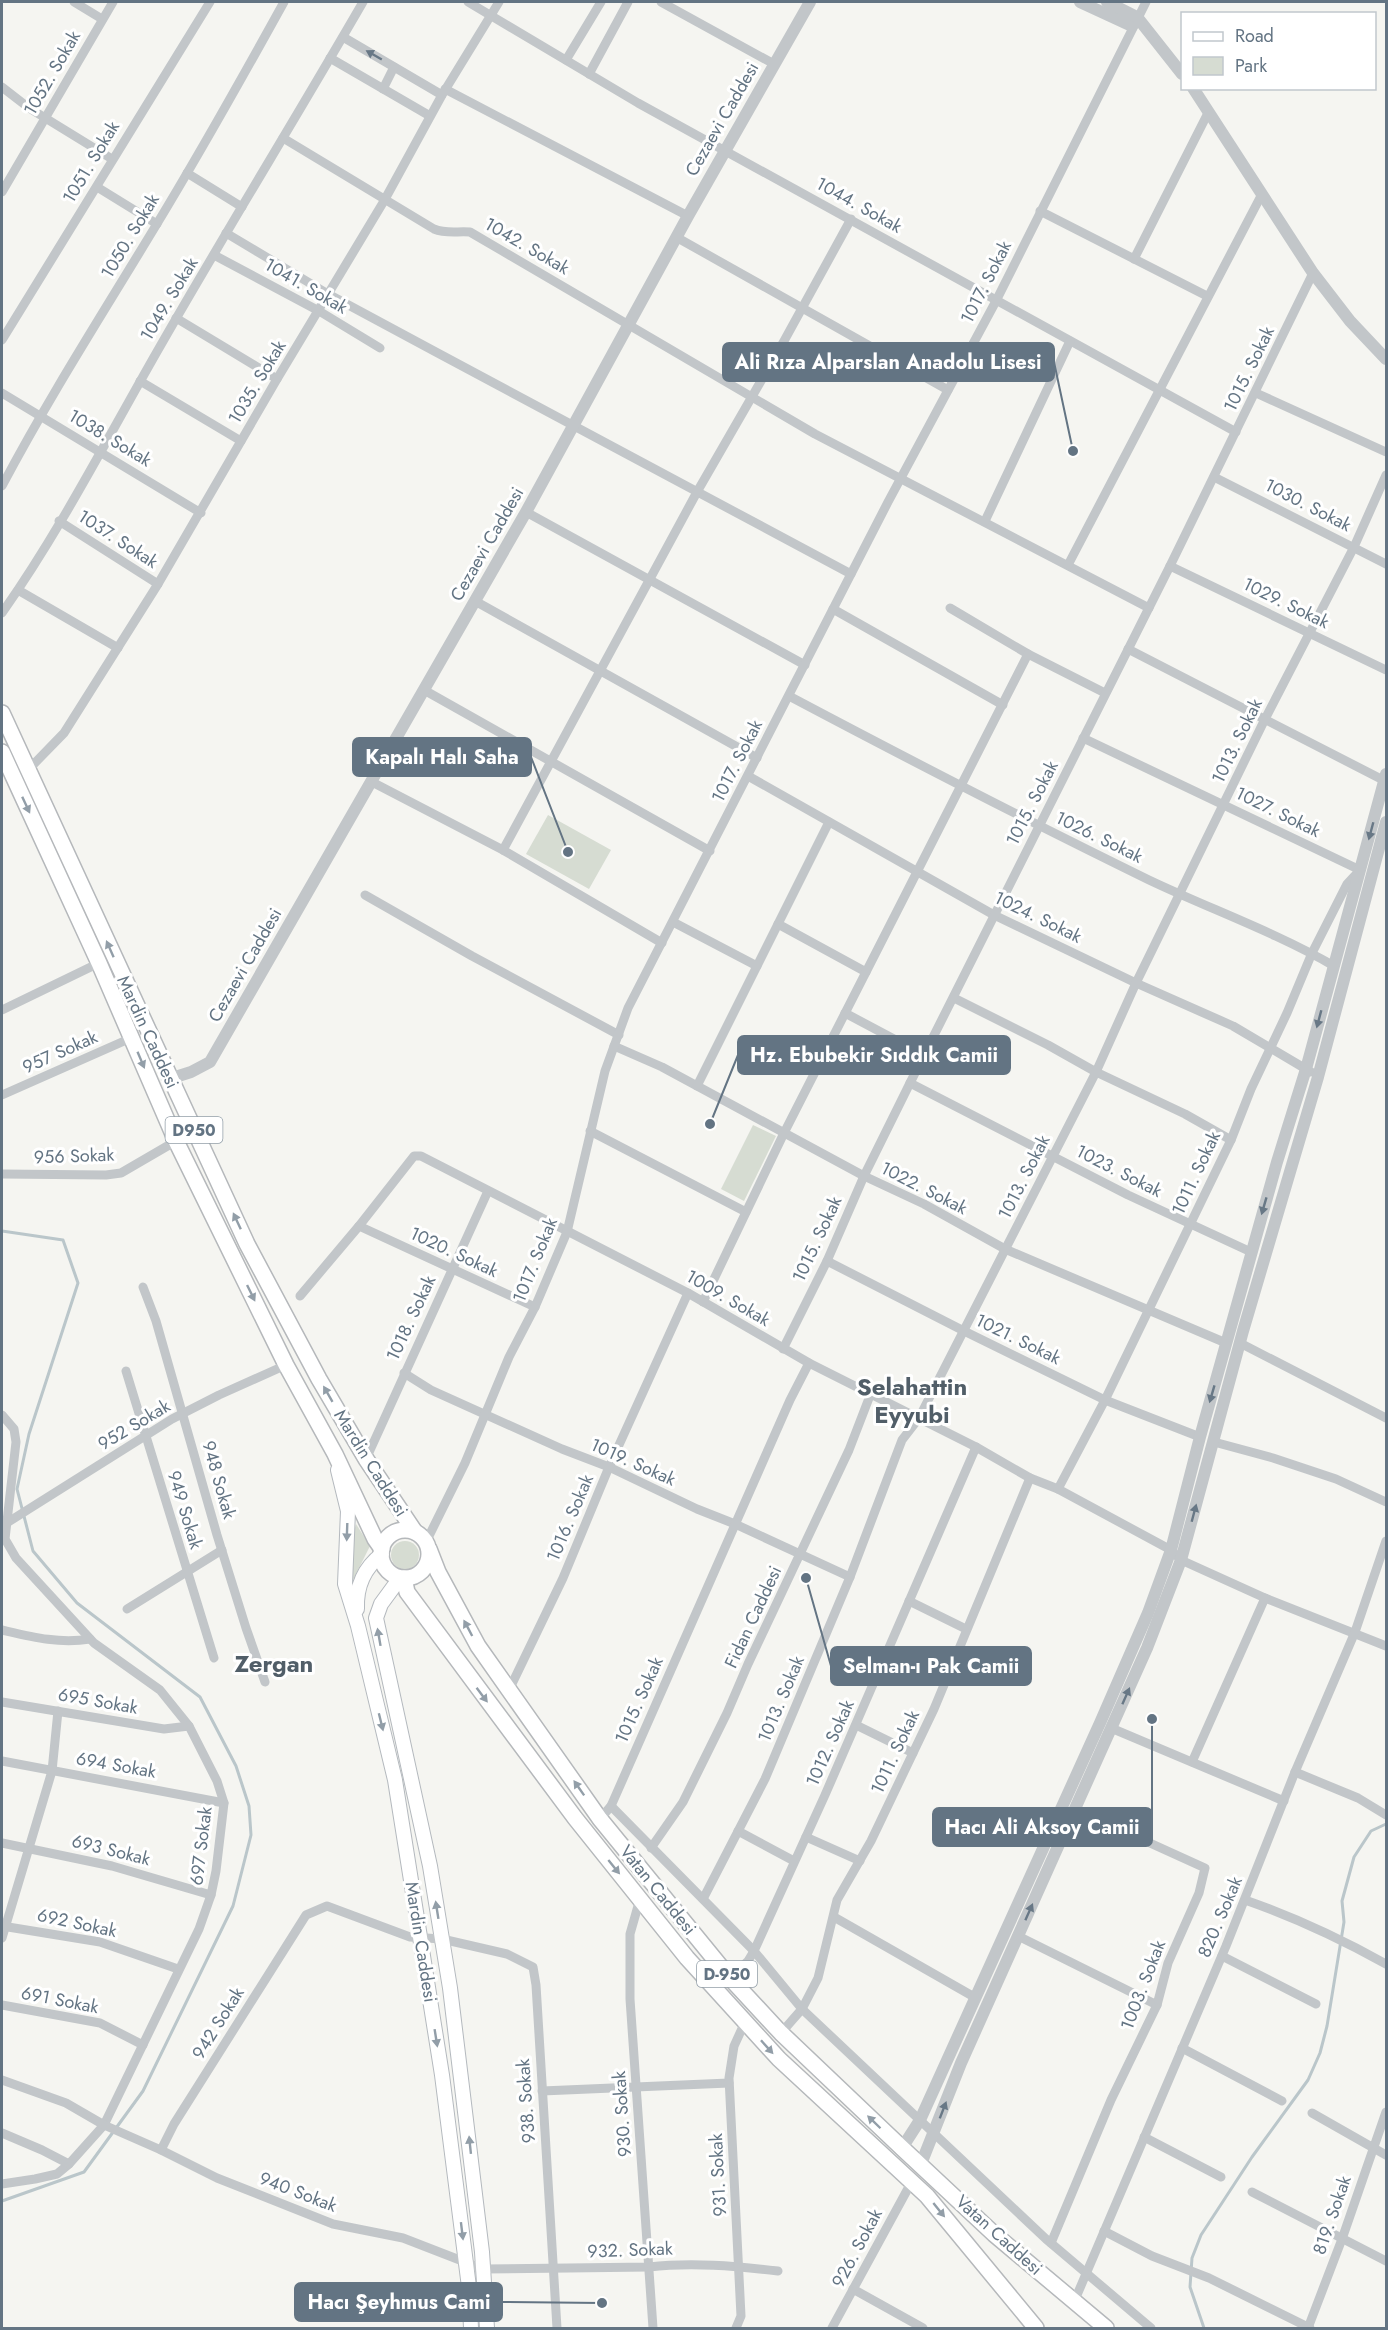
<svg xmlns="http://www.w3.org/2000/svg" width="1388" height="2330" font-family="Jost,sans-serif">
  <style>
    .green { fill: #d6dcd2 }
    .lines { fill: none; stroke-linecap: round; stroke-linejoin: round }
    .stream { stroke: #bac6ca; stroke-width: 3 }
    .secondary-casing { stroke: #b4b9be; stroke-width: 16 }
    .trunk-casing { stroke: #b5b8bb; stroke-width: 18 }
    .minor { stroke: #c2c6c9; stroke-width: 9 }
    .tertiary { stroke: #c2c6c9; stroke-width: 12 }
    .secondary { stroke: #fff; stroke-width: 14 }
    .trunk { stroke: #fff; stroke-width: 15 }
    .oneway { fill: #687886 }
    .oneway2 { fill: #929ea8 }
    .labels { text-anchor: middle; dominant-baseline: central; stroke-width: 6; stroke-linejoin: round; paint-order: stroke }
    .shield { fill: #fff; stroke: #929ea8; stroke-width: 1.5 }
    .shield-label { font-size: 16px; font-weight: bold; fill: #637483 }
    .street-label { font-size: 18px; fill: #637483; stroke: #fff }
    .district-label { font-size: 24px; font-weight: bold; fill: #515e68; stroke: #fff }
    .leader { fill: none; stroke: #637483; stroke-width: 2 }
    .callout-dot { fill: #637483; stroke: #fff; stroke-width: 2 }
    .callout { fill: #637483; stroke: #637483; stroke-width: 2 }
    .callout-label { font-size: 20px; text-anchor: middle; font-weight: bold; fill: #fff }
  </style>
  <rect width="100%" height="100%" fill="#f5f5f1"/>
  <g class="green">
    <path d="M548,815L611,850L589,889L526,854Z"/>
    <path d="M753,1125L776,1136L744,1201L721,1189Z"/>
    <path d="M356,1524L370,1546L353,1580L351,1543Z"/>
    <circle cx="405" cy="1555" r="14"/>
  </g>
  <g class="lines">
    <g class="stream">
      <path d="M2,1231L63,1240L78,1283L29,1434L17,1489L33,1551L77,1603L200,1697L236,1766L249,1806L251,1835L233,1906L143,2091L84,2172L2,2201"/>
      <path d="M1204,2328L1190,2287L1192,2258L1201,2235L1252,2157L1308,2080L1320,2053L1327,2026L1344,1922L1342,1901L1354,1857L1371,1831L1386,1824"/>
    </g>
    <defs>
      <g id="secondary">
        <path d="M338,1470L348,1511L345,1584L358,1626L395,1780L442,2075L469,2287L471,2328"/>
        <path d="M400,1578L381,1604L376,1618L430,1866L450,1988L482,2252L487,2328"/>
        <path d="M357,1609C356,1586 364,1568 382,1554"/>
      </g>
      <g id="trunk">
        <path d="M2,713L247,1244L319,1379L366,1459L415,1532"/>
        <path d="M2,752L99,963L176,1141L286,1365L335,1454L375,1539L382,1549"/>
        <circle cx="405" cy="1554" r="24"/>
        <path d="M429,1549L438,1572L478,1646L600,1819L730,1978L781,2033L902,2148L994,2234L1106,2328"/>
        <path d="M404,1578L407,1592L575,1818L687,1958L779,2059L927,2196L1036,2328"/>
      </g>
    </defs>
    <use href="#secondary" class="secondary-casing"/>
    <use href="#trunk" class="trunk-casing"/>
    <g class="minor">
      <path d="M74,2L102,19"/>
      <path d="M468,2L638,103L1236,432"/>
      <path d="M661,2L774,64"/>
      <path d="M343,37L442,95"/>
      <path d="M330,58L430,116"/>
      <path d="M566,60L601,2"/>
      <path d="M589,74L628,2"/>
      <path d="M2,87L29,108L112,159"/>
      <path d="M383,89L394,67"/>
      <path d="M445,89L688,216"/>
      <path d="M283,138L434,229C446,234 457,231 470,232L815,434L1149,608"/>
      <path d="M187,173L242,207"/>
      <path d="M97,187L157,224"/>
      <path d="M2,192L113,2"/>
      <path d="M1040,211L1207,296"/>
      <path d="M226,233L328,294L434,351L851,574"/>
      <path d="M676,237L948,390"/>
      <path d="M214,255L319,311L380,348"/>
      <path d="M1134,259L1208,113"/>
      <path d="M176,318L277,379"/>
      <path d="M2,340L210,2"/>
      <path d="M140,381L241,441"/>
      <path d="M2,393L201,513"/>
      <path d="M1256,393L1386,452"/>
      <path d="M1214,477L1386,564"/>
      <path d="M2,486C49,397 103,313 155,227C200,153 242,78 284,2"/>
      <path d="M526,512L805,665"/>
      <path d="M59,521L158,584"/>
      <path d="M985,521L1070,341"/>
      <path d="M1068,565L1262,194"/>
      <path d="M1170,566L1386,670"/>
      <path d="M18,590L118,648"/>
      <path d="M475,601L757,758"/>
      <path d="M950,608L1028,654L1105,693"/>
      <path d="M833,609L1003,705"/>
      <path d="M2,613C62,528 110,433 162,343C228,228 297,116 363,2"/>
      <path d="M1128,649L1385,781"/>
      <path d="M424,690L710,851"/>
      <path d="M789,696C908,759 1028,821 1149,880C1210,909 1275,932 1334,966"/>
      <path d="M28,770L64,733L158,584L277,379L384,201L442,95L499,2"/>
      <path d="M748,776L994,915L1136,983L1233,1026L1311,1072"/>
      <path d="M372,782L503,850L662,943"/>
      <path d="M503,850L697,492L784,341L851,219"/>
      <path d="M365,895L472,956L619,1035"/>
      <path d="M673,922L757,966"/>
      <path d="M778,924L866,972"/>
      <path d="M954,998L1048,1045L1096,1072L1185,1114L1231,1140"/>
      <path d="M2,1010L99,963"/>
      <path d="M845,1013L924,1055"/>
      <path d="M614,1046L662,1067L864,1176L924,1204L1005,1249L1226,1343"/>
      <path d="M910,1083L1128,1195L1251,1252"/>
      <path d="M697,1086L829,822"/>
      <path d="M2,1095L131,1038"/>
      <path d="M590,1131L746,1212"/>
      <path d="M2,1174L106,1175L121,1173L176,1141"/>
      <path d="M359,1226L535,1307"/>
      <path d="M827,1261L964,1331L1105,1400L1200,1437"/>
      <path d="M143,1287L156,1321L217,1535L246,1628L265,1682"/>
      <path d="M300,1296L359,1226L414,1156H421L688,1293L809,1363L976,1447L1030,1478L1058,1489L1171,1550L1181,1560L1265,1598L1386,1646"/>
      <path d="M703,1302L784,1133L1028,654"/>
      <path d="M1240,1343L1386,1418"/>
      <path d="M783,1349L827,1261L864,1176L910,1083L1170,566L1313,273"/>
      <path d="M126,1371L214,1658"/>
      <path d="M404,1373L431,1390L562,1449L609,1467L697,1509L735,1524L850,1577"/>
      <path d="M2,1415L14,1429L16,1442L5,1539L16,1558L94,1643L160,1690L189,1726L217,1781L224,1803L216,1871L211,1895L199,1929L104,2125L69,2164L57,2174L35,2179L2,2184"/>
      <path d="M1214,1442L1273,1458L1336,1479L1386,1502"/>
      <path d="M366,1459L488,1191"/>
      <path d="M1058,1489L1105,1400L1231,1140L1251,1089L1287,1013L1312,953L1347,884L1360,870L1083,738"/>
      <path d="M5,1524L172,1419L219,1395L286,1365"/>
      <path d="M426,1542L465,1463L509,1357L535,1307L567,1232L605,1071L628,1008L888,502L996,301L1146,2"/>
      <path d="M909,1601L966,1629"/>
      <path d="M127,1609L222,1550"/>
      <path d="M2,1630C32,1637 59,1644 90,1639"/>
      <path d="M509,1690L563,1578L609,1467L688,1293"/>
      <path d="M2,1702L164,1729L189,1726"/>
      <path d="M856,1725L913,1753"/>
      <path d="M1111,1728L1284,1801"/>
      <path d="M2,1761L224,1803"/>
      <path d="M1192,1762L1265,1598"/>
      <path d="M1295,1772L1358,1798L1386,1815"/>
      <path d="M611,1806L754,1951L802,2009L1046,2239L1151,2328"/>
      <path d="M600,1819L611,1806L790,1400L809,1363"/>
      <path d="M738,1831L794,1861"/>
      <path d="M806,1837L860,1861"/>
      <path d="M2,1843L112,1866L211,1895"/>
      <path d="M651,1848L683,1802L727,1713L748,1664L849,1450L871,1393"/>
      <path d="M640,1899L630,1934V1999L653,2328"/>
      <path d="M703,1899L765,1779L850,1577L902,1440L919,1418L1096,1072L1136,983L1265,719L1354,547L1386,475"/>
      <path d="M1245,1900C1294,1917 1341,1939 1386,1964"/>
      <path d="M834,1917L976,1998"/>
      <path d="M2,1926L100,1942L178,1969"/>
      <path d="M1018,1936L1157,2005"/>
      <path d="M2,1938L52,1771L58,1711"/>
      <path d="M1222,1956L1316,2004"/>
      <path d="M730,1978L748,1961L754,1951L825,1795L976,1447"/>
      <path d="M2,2005L100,2023L143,2045"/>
      <path d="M781,2033L802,2009L818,1978L837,1900L871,1841L934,1709L1030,1478"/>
      <path d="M1182,2048L1282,2101"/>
      <path d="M2,2080L66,2103L104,2125L161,2150L217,2178L333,2224L403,2238L483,2269L649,2267C692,2262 735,2266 778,2271"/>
      <path d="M542,2091L729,2083"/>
      <path d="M1312,2113L1386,2155"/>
      <path d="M2,2133L42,2150L69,2164"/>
      <path d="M1144,2137L1221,2177"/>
      <path d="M161,2150L174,2124L306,1915L327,1906L410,1937L442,1939L507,1954L533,1967L536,1985L557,2328"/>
      <path d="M1252,2192L1386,2261"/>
      <path d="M1104,2231L1152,2256L1209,2278L1310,2328"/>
      <path d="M1051,2243L1111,2100L1157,2005L1168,1963L1199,1893L1205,1868L1075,1809"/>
      <path d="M853,2289L923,2328"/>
      <path d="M1074,2302L1226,1946L1295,1772L1355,1632L1386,1541"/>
      <path d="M736,2328L741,2316L729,2078L734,2046L745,2022"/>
      <path d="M832,2328L911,2183"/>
      <path d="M1308,2328L1342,2239L1386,2112"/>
    </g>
    <g class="tertiary">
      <path d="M1080,2L1132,26"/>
      <path d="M1107,2L1137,17L1182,74"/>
      <path d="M1193,88L1313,273L1350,321L1386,359"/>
      <path d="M169,1079L191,1072L210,1062L526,512L688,216L810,2"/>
      <path d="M902,2148L920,2120L1100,1723L1148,1613L1171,1550L1200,1437L1277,1162L1306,1069L1386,774"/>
      <path d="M921,2164L961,2063L1147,1648L1181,1560L1243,1331L1318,1077L1386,822"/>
    </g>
    <use href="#secondary" class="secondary"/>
    <use href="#trunk" class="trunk"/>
  </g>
  <defs><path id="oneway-solid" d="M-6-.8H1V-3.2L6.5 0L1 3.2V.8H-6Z" transform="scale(1.5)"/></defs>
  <g class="oneway">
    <use href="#oneway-solid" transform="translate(374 55) rotate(-150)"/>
    <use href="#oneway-solid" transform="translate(1371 831) rotate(105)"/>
    <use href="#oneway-solid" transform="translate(1319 1019) rotate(105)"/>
    <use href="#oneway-solid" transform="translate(1264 1206) rotate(106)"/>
    <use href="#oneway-solid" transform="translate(1212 1394) rotate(106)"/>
    <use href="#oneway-solid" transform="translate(1194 1513) rotate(-75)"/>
    <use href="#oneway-solid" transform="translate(1126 1696) rotate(-66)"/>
    <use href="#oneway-solid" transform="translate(1029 1912) rotate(-66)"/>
    <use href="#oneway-solid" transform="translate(943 2110) rotate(-69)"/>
  </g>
  <g class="oneway2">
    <use href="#oneway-solid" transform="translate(26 805) rotate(65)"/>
    <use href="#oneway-solid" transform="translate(110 949) rotate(-114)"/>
    <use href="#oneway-solid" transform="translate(141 1060) rotate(67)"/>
    <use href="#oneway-solid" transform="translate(237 1221) rotate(-115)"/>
    <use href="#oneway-solid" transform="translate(251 1293) rotate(64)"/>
    <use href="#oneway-solid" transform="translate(328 1394) rotate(-120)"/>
    <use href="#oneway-solid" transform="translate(347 1532) rotate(92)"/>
    <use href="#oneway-solid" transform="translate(468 1628) rotate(-118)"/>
    <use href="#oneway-solid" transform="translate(379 1637) rotate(-100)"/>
    <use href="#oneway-solid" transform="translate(482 1695) rotate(53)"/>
    <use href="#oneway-solid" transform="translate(381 1722) rotate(76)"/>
    <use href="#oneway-solid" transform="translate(579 1788) rotate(-125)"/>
    <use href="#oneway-solid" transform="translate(614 1867) rotate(51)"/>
    <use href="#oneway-solid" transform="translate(437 1910) rotate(-99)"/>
    <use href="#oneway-solid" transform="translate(436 2038) rotate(81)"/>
    <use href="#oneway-solid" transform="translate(767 2047) rotate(48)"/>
    <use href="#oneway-solid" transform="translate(874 2122) rotate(-136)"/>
    <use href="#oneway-solid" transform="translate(470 2145) rotate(-96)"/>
    <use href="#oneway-solid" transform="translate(939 2210) rotate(51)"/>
    <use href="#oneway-solid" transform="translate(462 2231) rotate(83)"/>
  </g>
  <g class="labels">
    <g class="shield">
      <rect x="165.5" y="1117" width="57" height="26" rx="4.5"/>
      <rect x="697" y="1961" width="60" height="26" rx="4.5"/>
    </g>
    <g class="shield-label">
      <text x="194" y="1130">D950</text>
      <text x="727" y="1974">D-950</text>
    </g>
    <g class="street-label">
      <text transform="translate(52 73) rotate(-60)">1052. Sokak</text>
      <text transform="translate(722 119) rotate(-60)">Cezaevi Caddesi</text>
      <text transform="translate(91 162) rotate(-59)">1051. Sokak</text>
      <text transform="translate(859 205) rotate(29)">1044. Sokak</text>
      <text transform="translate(130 236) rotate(-59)">1050. Sokak</text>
      <text transform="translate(527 246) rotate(30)">1042. Sokak</text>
      <text transform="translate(986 282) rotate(-63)">1017. Sokak</text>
      <text transform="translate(306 286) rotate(30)">1041. Sokak</text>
      <text transform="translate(169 299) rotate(-59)">1049. Sokak</text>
      <text transform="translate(1249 369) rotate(-64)">1015. Sokak</text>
      <text transform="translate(257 382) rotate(-59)">1035. Sokak</text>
      <text transform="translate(110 438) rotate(31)">1038. Sokak</text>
      <text transform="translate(1308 505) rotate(27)">1030. Sokak</text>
      <text transform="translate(118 539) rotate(33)">1037. Sokak</text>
      <text transform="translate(487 544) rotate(-60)">Cezaevi Caddesi</text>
      <text transform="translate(1286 603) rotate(26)">1029. Sokak</text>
      <text transform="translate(1237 741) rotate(-64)">1013. Sokak</text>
      <text transform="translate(737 761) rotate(-63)">1017. Sokak</text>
      <text transform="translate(1032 803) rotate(-63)">1015. Sokak</text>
      <text transform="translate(1278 812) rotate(26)">1027. Sokak</text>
      <text transform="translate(1099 837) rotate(26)">1026. Sokak</text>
      <text transform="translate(1038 917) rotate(26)">1024. Sokak</text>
      <text transform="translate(245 965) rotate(-60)">Cezaevi Caddesi</text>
      <text transform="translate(148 1032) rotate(65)">Mardin Caddesi</text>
      <text transform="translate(60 1052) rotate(-24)">957 Sokak</text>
      <text transform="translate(74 1156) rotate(-2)">956 Sokak</text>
      <text transform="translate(1119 1171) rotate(27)">1023. Sokak</text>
      <text transform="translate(1196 1173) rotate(-65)">1011. Sokak</text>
      <text transform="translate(1024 1177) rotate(-63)">1013. Sokak</text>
      <text transform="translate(924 1188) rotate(27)">1022. Sokak</text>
      <text transform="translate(817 1239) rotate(-65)">1015. Sokak</text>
      <text transform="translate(454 1252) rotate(25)">1020. Sokak</text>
      <text transform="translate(535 1260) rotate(-68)">1017. Sokak</text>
      <text transform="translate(728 1298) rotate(30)">1009. Sokak</text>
      <text transform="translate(411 1318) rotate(-65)">1018. Sokak</text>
      <text transform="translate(1018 1339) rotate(26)">1021. Sokak</text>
      <text transform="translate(134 1425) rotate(-31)">952 Sokak</text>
      <text transform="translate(633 1462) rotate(24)">1019. Sokak</text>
      <text transform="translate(371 1463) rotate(58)">Mardin Caddesi</text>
      <text transform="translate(219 1480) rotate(74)">948 Sokak</text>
      <text transform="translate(185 1510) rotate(73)">949 Sokak</text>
      <text transform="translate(570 1518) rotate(-67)">1016. Sokak</text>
      <text transform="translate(753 1617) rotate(-65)">Fidan Caddesi</text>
      <text transform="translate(781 1699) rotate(-67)">1013. Sokak</text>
      <text transform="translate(639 1700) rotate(-66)">1015. Sokak</text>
      <text transform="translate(98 1701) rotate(10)">695 Sokak</text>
      <text transform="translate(830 1743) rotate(-66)">1012. Sokak</text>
      <text transform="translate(895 1752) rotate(-65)">1011. Sokak</text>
      <text transform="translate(116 1765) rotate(10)">694 Sokak</text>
      <text transform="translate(201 1846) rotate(-83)">697 Sokak</text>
      <text transform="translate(111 1850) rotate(14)">693 Sokak</text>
      <text transform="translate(658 1890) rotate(51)">Vatan Caddesi</text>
      <text transform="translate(1220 1917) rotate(-67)">820. Sokak</text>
      <text transform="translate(77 1923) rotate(12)">692 Sokak</text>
      <text transform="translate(421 1942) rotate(81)">Mardin Caddesi</text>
      <text transform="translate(1143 1985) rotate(-69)">1003. Sokak</text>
      <text transform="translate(60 2000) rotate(11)">691 Sokak</text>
      <text transform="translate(218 2023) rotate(-58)">942 Sokak</text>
      <text transform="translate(526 2101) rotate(-94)">938. Sokak</text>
      <text transform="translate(622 2114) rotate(-94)">930. Sokak</text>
      <text transform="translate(718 2175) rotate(-93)">931. Sokak</text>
      <text transform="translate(298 2192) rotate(21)">940 Sokak</text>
      <text transform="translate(1332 2215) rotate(-71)">819. Sokak</text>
      <text transform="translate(999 2235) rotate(42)">Vatan Caddesi</text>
      <text transform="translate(857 2248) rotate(-62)">926. Sokak</text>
      <text transform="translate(630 2250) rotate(-2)">932. Sokak</text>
    </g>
    <g class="district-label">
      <text x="912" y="1386">Selahattin<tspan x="912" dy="28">Eyyubi</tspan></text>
      <text x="274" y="1663">Zergan</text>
    </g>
  </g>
  <path class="leader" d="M1073 451L1054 362M568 852L531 757M710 1124L738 1055M806 1578L831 1666M1152 1719L1152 1827M602 2303L502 2302"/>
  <g class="callout-dot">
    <circle cx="1073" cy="451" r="6"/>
    <circle cx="568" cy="852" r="6"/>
    <circle cx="710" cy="1124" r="6"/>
    <circle cx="806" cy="1578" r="6"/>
    <circle cx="1152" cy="1719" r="6"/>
    <circle cx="602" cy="2303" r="6"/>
  </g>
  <g class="callout">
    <rect x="723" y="343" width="331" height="38" rx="6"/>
    <rect x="353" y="738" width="178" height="38" rx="6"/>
    <rect x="738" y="1036" width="272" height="38" rx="6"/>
    <rect x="831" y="1647" width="200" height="38" rx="6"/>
    <rect x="933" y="1808" width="219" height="38" rx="6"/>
    <rect x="295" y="2283" width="207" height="38" rx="6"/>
  </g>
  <g class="callout-label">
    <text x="888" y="369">Ali Rıza Alparslan Anadolu Lisesi</text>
    <text x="442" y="764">Kapalı Halı Saha</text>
    <text x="874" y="1062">Hz. Ebubekir Sıddık Camii</text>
    <text x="931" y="1673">Selman-ı Pak Camii</text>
    <text x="1042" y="1834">Hacı Ali Aksoy Camii</text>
    <text x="399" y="2309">Hacı Şeyhmus Cami</text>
  </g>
  <rect width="1388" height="2330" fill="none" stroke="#637483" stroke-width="6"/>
  <rect x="1181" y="12" width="195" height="78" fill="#ffffff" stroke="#c1c7cd" stroke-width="1.5"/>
  <rect x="1193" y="32" width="30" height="9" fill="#ffffff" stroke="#c1c7cd" stroke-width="1.5"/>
  <text x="1235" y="42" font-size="18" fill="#637483">Road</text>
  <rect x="1193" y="57" width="30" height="18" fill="#d6dcd2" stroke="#c1c7cd" stroke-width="1.5"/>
  <text x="1235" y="72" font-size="18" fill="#637483">Park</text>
</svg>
